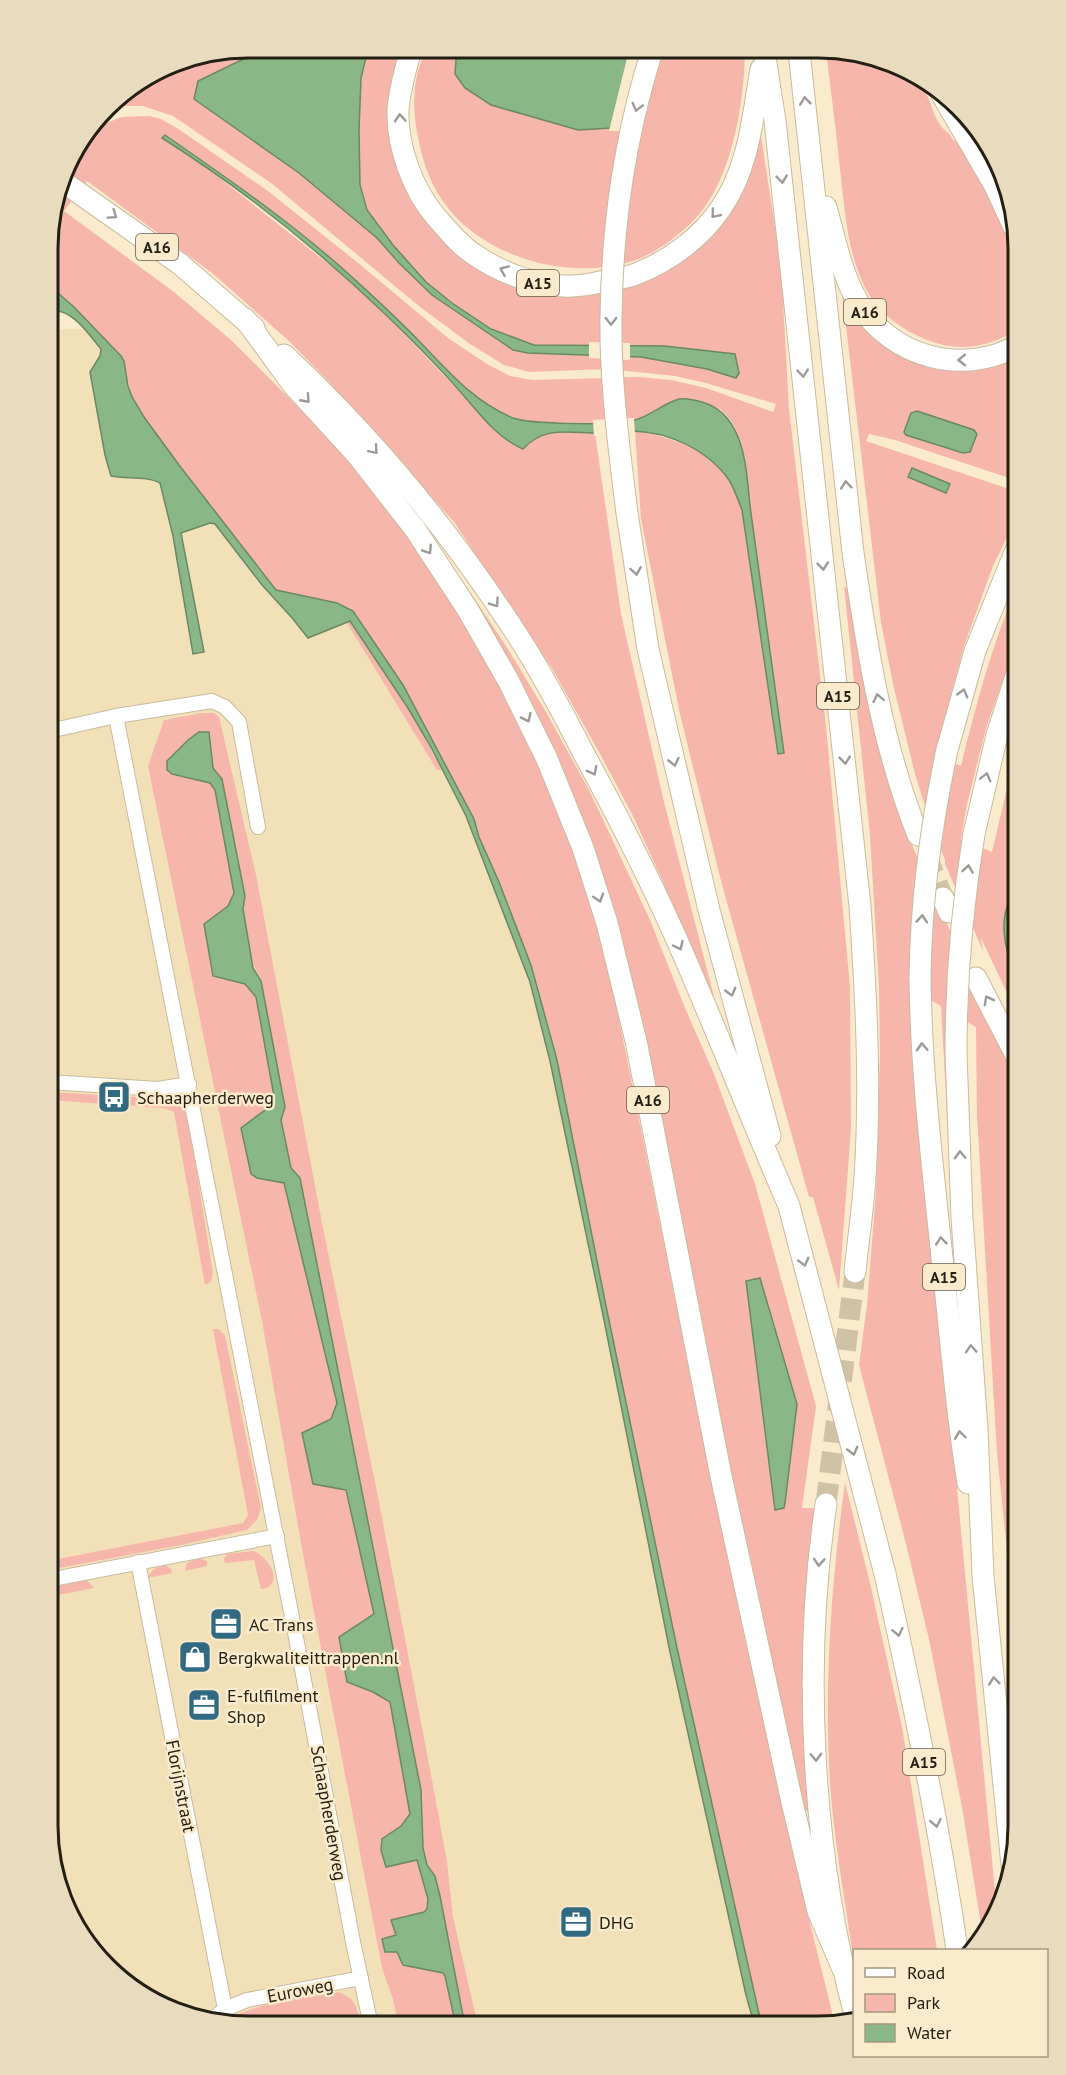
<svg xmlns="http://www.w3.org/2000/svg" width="1066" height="2075" font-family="'PT Sans',sans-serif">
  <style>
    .built { fill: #f2e0b9 }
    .green { fill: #f6b6ac; fill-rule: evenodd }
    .water { fill: #8ab787; stroke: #6b8964; stroke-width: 1.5 }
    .pier { fill: #faebcc }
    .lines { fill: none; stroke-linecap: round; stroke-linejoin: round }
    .highway-tunnel { stroke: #cfc2a7; stroke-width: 21; stroke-dasharray: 21 10; stroke-linecap: butt }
    .minor-casing { stroke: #c9bb9c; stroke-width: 16 }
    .highway-casing { stroke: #c9bb9c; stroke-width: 23 }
    .minor { stroke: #fff; stroke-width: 14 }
    .highway { stroke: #fff; stroke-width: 21 }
    .highway-bridge-casing { stroke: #c9bb9c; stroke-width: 23; stroke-linecap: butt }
    .highway-bridge { stroke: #fff; stroke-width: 21 }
    .oneway { stroke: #9c9a95 }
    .labels { text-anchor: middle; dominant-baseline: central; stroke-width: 5; stroke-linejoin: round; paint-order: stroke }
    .shield { fill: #faebcc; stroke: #645c4a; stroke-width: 1.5 }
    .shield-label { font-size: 16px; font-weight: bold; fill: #241f13 }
    .poi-label { font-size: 18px; fill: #241f13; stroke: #faebcc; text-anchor: start }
    .street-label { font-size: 18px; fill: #241f13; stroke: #faebcc }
    .rim { fill: none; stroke: #241f13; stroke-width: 3 }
  </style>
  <rect width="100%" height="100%" fill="#faebcc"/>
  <path class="built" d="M50,329H85L278,574L371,578L505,779L806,2027L222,2025L171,2012L116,1978L59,1891L48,1827Z"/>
  <g class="green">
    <path d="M248,48L403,49L394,79L431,220L555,289L694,247L759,124L781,265L789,409L826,726L850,987L851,1128L839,1290L813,1197H809L721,881L680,714L641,519L635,431C672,437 705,448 728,479C734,488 737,500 742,510L778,753H784L750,506C747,478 746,426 719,409C710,404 688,401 677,399L634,421L611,423L531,422L517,419L493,409L467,390L396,318L234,183L166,135L162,138L199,162L340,273L385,314L475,408L523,449C544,426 568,432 595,433L621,614L664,802L722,1028L664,884L634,818L600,754L553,670L454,522L328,381L290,342L211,272L87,181L64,211L174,292L231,340L321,430L353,467L424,556L483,644L562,815L590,899L614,994L706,1454L799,1878L835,2024L818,2027H762L677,1648L606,1306L557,1060L531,965L499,883L479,837L474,819L403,685L353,611L336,603L276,590L179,465L144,417L132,397L127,377L115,349L74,307L50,286V222L69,159L93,128L122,117L149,116L161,119L180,130L268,191L357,262L448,338L487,364L510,376L532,380L640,377L671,380L706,388L773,412L776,404L706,383L675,376L608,369L529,372L504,365L470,344L420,307L271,183L173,116L143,106H117L107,109L116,98L172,63Z"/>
    <path d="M427,49H460L456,60L491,105L578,130L646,50L745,51C744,104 732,182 693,221C676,238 652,256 629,262C565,281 480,256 442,200C429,181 422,159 418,137C412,109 412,75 427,49Z"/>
    <path d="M826,52H856L925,86C937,125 939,136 982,146L1007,184L1018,248V329C990,347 959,353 927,340C903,330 882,316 868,293C847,256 845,210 840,169C836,130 831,91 826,52Z"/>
    <path d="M841,284L892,351L1018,354V481L895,440L869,434L866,441L1018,492V515L993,566L964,646L934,756L961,766C976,705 992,643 1018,585V637L987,725L967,804L961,839L992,852L1018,742V887L1015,890L1003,931L1010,963L1018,980V1016L981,938L983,951L945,864V860L930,822L915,774L893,684L881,622ZM912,468L950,484L946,493L908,477Z"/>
    <path d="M844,586L847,589L865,681L901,817L923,872L1018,1078V1657L997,1453L977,1115L976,1027L953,1014L958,1227L947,1115L941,1006L916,992L935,1254L997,1913L983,1937L962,1807L929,1639L904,1536L859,1365L867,1305L876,1192L880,1051L879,986L870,835Z"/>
    <path d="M470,592L506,646L546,712L589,790L650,920L685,1008L714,1074L755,1184L816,1406L802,1508H817L811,1810L799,1812L616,942L467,596Z"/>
    <path d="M350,621L408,708L442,770H437L347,623Z"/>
    <path d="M202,713H214L219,717L256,875L323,1228L378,1497L432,1780L447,1862L453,1917L478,2026H465L440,1896L435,1877L427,1865L423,1848L421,1790L300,1178L291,1168L281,1120L285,1107L261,981C249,960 241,919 245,896L222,779L213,769L209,732H199L172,775L210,783L215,790L234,893L228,906L204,924L213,976L245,984L256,997L274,1096L269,1107L257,1178L284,1183L337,1403L331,1419L302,1433L313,1484L345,1489L374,1614L340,1637L347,1682L373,1692L390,1702L410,1814L401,1826L382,1839L417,1860L428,1899L427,1910L424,1912L391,1920L397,1936L382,1939L397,1952L403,1965L442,1973L445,1976L456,2026H399L393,1999L382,1968L303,1554L262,1321L148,766L164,720Z"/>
    <path d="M49,1092L167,1099C178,1101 183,1108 188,1116L213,1274L211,1282L205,1285L174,1112L164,1108L49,1100Z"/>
    <path d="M213,1329H218L225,1335L261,1508L257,1520L247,1530L181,1545L48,1570V1561L243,1523L248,1515Z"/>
    <path d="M845,1483L870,1583L902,1727L937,1950H854V1964C845,1898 832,1832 829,1765C825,1670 832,1577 845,1483Z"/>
    <path d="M253,1551C269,1556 286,1586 261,1589L254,1560L225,1563L224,1559L227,1554Z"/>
    <path d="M199,1558L207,1561V1566L185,1571L187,1563Z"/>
    <path d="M166,1565L171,1569L172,1573L147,1578L154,1569Z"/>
    <path d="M86,1580L94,1588L48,1597V1588Z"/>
    <path d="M338,1992C357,1999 357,2008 361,2026H346L345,2022L323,2026L221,2025C248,2002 303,1999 338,1992Z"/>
  </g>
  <g class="water">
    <path d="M266,48L368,49L361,78L359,130L360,185L367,210L393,245L426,282L452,303L491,329L534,345L665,346L735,354L739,373L736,378L707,369L641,357L528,353L513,350L432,295L399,263L377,238L299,173L194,99L198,81Z"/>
    <path d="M460,49L646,50L628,127L578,130L491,105L465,88L455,74L456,60Z"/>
    <path d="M165,135C230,180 295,225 353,278C376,299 398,319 419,341C449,372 473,401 513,418C528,424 620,426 635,420C649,416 662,405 676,400C683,397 691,400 698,401C745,411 746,467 750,506L784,753L778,754L742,510C738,500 734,488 729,480C708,450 669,432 633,431C619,431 605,433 592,433C565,432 543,427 523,449C496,438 476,409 457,388C434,362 409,337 384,313C316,248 241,188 162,138Z"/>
    <path d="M50,286L74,307L121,356L124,361L128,386L132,397L144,417L179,465L276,590L337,603L353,611L403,685L474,819L479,837L499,882L531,965L557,1060L606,1306L677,1648L762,2027H755L746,1995L670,1652L603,1315L550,1061L530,982L466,816L432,749L408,708L350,621L308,638L293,619L262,585L215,524L210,523L181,533L204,652L193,654L173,536L160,483C147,476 127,479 111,476L105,455L90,372L100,356L101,349C90,336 70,305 50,312Z"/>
    <path d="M917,411L974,430L977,434L970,452L963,453L906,435L904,432L911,413Z"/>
    <path d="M912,468L950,484L946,493L908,477Z"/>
    <path d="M199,732H209L213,768L222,779L245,896L243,909L253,968L261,981L285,1107L281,1120L291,1168L300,1178L421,1790L423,1848L427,1865L435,1876L440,1896L465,2026H456L445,1976L443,1973L403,1965L397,1952H385L382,1939L396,1935L391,1920L424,1912L427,1909L428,1899L417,1860L386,1867L381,1850L382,1839L401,1826L410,1814L390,1702L373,1692L347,1682L339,1637L374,1614L346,1490L313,1484L302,1433L331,1419L337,1403L284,1183L257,1178L251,1174L241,1128L269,1107L274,1096L256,997L245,984L213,976L204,924L228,906L234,893L215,790L210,783L172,774L167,770V761L188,740Z"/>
    <path d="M1018,887V980C1004,950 995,915 1018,887Z"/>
    <path d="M760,1278L797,1404L785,1503L784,1508L775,1510L746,1281Z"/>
  </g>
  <g class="pier">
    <path d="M629,50H649L647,112L640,125L626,131H609Z"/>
    <path d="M923,84L950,97L960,144L953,140L923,89Z"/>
    <path d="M589,342L630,343V360L589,358Z"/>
    <path d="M634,418L635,434L594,436L593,420Z"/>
  </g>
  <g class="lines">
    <g class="highway-tunnel">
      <path d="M926,854L943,898"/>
      <path d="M826,1504L855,1272"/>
    </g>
    <defs>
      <g id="minor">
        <path d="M116,716L298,1648L353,1942L371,2026"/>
        <path d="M49,731L116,716L212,701L225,707L239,722L258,827"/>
        <path d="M49,1082L158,1089L189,1084"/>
        <path d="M138,1562L225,2009"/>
        <path d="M48,1580L277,1536"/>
        <path d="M209,2022L225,2009L247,2000L361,1978"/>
      </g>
      <g id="highway">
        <path d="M411,49C406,69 399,90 398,111C397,147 413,190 436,217C448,230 459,245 475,255C500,272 533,285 564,286C578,287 592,284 605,281C615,279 626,278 636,274C669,261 701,238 721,208C749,168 753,115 761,69"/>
        <path d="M764,51L775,121L860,906C866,996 871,1087 865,1177C863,1209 858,1240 855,1272"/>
        <path d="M799,51L853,553C867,648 882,745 918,835"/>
        <path d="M941,93L995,186L1014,227"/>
        <path d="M62,181L180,264L254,328"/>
        <path d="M826,207C835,239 841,273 858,302C890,357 963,377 1018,345"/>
        <path d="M245,319L294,386L358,456L415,529L468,610L508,680L547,759L583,848L607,923L636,1041L721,1476L792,1802L818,1911L843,1969"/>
        <path d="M284,355C370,435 448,529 512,627C539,667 562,711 584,754C620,820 654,887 684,956C720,1039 753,1123 789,1206"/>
        <path d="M627,513L648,649L709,910L770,1136"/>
        <path d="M947,750L975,651L1018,545"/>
        <path d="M974,834L997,735L1018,670"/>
        <path d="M943,898L949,912"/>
        <path d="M920,977C921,1074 933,1170 943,1267C951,1339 956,1411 968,1483"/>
        <path d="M976,978L1018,1059"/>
        <path d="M956,1053L962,1218L977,1429L983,1576L1012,1865"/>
        <path d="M826,1504C802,1666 812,1853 854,2011"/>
        <path d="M885,1574C913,1699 939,1824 957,1950"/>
      </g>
    </defs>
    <use href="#minor" class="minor-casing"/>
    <use href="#highway" class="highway-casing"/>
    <use href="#minor" class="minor"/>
    <use href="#highway" class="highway"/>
    <defs>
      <g id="highway-bridge">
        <path d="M627,513C619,448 610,382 611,317C612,227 625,136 652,51"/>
        <path d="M920,977C921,900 931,825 947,750"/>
        <path d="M956,1053C956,979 962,907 974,834"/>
        <path d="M789,1206L885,1574"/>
      </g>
    </defs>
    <use href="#highway-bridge" class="highway-bridge-casing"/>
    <use href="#highway-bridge" class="highway-bridge"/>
  </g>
  <defs><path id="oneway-chevron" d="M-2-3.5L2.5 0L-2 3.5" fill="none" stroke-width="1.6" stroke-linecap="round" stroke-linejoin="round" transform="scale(1.5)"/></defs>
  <g class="oneway">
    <use href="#oneway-chevron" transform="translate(805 101) rotate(-96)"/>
    <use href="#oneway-chevron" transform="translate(637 107) rotate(104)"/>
    <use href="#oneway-chevron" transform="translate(400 118) rotate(-94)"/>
    <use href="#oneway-chevron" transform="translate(782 179) rotate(84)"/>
    <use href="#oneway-chevron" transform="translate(715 214) rotate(130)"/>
    <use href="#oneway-chevron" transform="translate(113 215) rotate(35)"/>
    <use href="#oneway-chevron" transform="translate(504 270) rotate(-156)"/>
    <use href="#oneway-chevron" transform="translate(611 321) rotate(89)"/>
    <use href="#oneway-chevron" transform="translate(962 360) rotate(179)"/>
    <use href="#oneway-chevron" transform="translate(803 373) rotate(84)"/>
    <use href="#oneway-chevron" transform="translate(306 399) rotate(48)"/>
    <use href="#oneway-chevron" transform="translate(374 450) rotate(49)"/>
    <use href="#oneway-chevron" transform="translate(846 485) rotate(-96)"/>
    <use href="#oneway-chevron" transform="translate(428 550) rotate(57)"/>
    <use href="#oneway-chevron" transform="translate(823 566) rotate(84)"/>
    <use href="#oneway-chevron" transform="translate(636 571) rotate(81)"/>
    <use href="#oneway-chevron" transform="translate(495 603) rotate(55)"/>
    <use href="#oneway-chevron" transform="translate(963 693) rotate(-74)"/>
    <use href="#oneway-chevron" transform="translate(878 698) rotate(-102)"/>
    <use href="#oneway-chevron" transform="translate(527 718) rotate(64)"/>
    <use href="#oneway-chevron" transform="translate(845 760) rotate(84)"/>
    <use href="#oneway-chevron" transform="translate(674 762) rotate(77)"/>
    <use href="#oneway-chevron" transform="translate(593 771) rotate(62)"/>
    <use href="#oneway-chevron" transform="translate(986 777) rotate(-76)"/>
    <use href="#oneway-chevron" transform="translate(968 869) rotate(-81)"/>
    <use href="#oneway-chevron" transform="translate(599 898) rotate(72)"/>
    <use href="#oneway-chevron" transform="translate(922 919) rotate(-86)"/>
    <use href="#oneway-chevron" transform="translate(679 946) rotate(65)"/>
    <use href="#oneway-chevron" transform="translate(731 992) rotate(75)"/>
    <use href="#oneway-chevron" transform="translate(988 1000) rotate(-118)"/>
    <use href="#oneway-chevron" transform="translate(922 1047) rotate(-93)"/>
    <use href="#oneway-chevron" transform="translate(960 1155) rotate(-92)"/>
    <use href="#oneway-chevron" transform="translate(941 1241) rotate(-96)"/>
    <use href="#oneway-chevron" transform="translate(804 1262) rotate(75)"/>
    <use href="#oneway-chevron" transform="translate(971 1349) rotate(-94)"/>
    <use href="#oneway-chevron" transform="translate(960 1435) rotate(-98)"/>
    <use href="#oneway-chevron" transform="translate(853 1451) rotate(75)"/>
    <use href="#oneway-chevron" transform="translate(819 1562) rotate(94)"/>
    <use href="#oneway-chevron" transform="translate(898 1632) rotate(78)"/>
    <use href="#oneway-chevron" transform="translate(994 1681) rotate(-96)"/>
    <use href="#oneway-chevron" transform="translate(816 1757) rotate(88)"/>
    <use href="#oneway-chevron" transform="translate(936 1823) rotate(79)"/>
  </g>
  <defs>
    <symbol id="bus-square" viewBox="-11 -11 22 22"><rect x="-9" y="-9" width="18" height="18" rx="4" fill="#316b83" stroke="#faebcc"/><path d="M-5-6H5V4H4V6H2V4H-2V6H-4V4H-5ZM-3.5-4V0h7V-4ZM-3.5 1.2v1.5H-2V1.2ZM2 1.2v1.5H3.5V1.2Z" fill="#fff"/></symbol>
    <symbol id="office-square" viewBox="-11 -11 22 22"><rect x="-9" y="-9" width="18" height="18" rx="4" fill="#316b83" stroke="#faebcc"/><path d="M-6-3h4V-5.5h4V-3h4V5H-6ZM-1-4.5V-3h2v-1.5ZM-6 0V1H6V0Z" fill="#fff"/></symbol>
    <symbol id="shop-square" viewBox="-11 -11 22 22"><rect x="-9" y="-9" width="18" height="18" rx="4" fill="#316b83" stroke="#faebcc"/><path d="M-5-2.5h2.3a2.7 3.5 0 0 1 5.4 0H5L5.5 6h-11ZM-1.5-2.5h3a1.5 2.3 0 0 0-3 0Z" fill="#fff"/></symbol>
  </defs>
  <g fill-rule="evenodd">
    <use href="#bus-square" x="95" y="1078" width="38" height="38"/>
    <use href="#office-square" x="207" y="1605" width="38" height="38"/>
    <use href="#shop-square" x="176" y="1638" width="38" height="38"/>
    <use href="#office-square" x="185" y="1686" width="38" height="38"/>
    <use href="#office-square" x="557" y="1903" width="38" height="38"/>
  </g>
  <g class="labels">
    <g class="shield">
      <rect x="136" y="234" width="42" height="26" rx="4.5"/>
      <rect x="517" y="270" width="42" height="26" rx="4.5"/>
      <rect x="844" y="299" width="42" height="26" rx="4.5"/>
      <rect x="817" y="683" width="42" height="26" rx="4.5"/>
      <rect x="627" y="1087" width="42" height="26" rx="4.5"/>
      <rect x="923" y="1264" width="42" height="26" rx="4.5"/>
      <rect x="903" y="1749" width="42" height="26" rx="4.5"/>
    </g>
    <g class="shield-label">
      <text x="157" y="247">A16</text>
      <text x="538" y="283">A15</text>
      <text x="865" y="312">A16</text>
      <text x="838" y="696">A15</text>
      <text x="648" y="1100">A16</text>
      <text x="944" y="1277">A15</text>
      <text x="924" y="1762">A15</text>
    </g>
    <g class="poi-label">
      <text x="137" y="1097">Schaapherderweg</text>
      <text x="249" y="1624">AC Trans</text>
      <text x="218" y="1657">Bergkwaliteittrappen.nl</text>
      <text x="227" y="1695">E-fulfilment<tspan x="227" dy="21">Shop</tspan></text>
      <text x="599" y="1922">DHG</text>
    </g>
    <g class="street-label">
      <text transform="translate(181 1786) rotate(79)">Florijnstraat</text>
      <text transform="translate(329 1813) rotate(80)">Schaapherderweg</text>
      <text transform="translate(300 1990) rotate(-11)">Euroweg</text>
    </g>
  </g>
  <path d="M0 0H1066V2075H0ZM248 58H818A190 190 0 0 1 1008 248V1826A190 190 0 0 1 818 2016H248A190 190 0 0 1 58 1826V248A190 190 0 0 1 248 58Z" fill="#e9dbbd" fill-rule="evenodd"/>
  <path class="rim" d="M248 58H818A190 190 0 0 1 1008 248V1826A190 190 0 0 1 818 2016H248A190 190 0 0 1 58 1826V248A190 190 0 0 1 248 58Z"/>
  <rect x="853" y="1949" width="195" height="108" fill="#faebcc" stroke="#a49982" stroke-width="1.5"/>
  <rect x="865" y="1968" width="30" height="9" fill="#ffffff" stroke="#a49982" stroke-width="1.5"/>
  <text x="907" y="1979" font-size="18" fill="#241f13">Road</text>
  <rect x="865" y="1994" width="30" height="18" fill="#f6b6ac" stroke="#a49982" stroke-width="1.5"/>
  <text x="907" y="2009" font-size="18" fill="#241f13">Park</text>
  <rect x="865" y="2024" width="30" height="18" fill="#8ab787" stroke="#a49982" stroke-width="1.5"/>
  <text x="907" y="2039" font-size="18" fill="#241f13">Water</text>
</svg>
